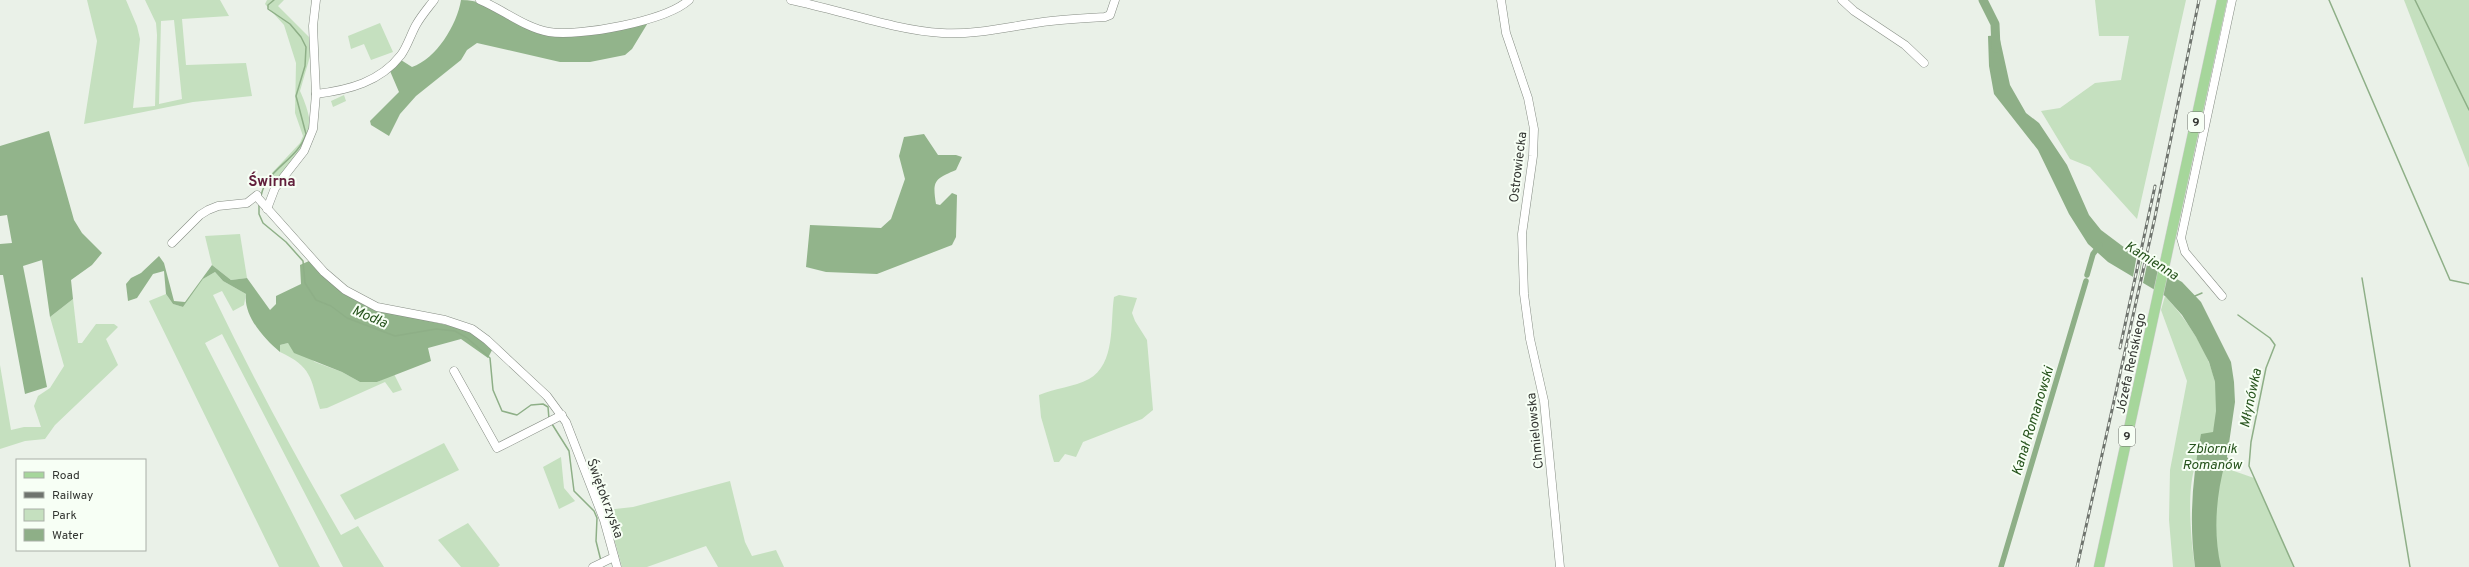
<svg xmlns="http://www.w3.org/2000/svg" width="2469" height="567" font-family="Overpass,sans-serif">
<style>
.green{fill:#c5e0bf;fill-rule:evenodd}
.forest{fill:#92b48b}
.water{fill:#8eaf87}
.pier{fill:#eaf1e8}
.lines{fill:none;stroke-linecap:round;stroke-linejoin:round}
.stream{stroke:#8eaf87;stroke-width:1.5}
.canal{stroke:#8eaf87;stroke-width:5.5}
.river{stroke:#8eaf87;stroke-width:9}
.minor-casing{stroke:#868d84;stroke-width:9}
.major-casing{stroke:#cecfce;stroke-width:11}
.minor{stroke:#fff;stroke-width:8}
.major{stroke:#a6d69b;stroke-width:10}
.rail-casing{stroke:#6f746e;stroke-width:3}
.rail{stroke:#f7fff5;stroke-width:1.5;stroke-dasharray:4.5;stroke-linecap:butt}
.labels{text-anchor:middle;stroke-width:4;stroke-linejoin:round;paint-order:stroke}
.shield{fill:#f7fff5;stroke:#6e726c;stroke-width:1}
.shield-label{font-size:12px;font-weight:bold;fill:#333632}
.street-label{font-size:13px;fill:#333632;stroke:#f7fff5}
.water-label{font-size:14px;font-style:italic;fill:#26531c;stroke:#f7fff5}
.quarter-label{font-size:15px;font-weight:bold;fill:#611f3b;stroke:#f7fff5}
</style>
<rect width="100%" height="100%" fill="#eaf1e8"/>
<g class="green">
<path d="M 87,0 L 126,0 L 137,26 L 140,39 L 133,108 L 155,106 L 157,35 L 156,23 L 145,0 L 220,0 L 229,16 L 182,19 L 186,65 L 246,63 L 252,96 L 193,102 L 84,124 L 97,41 ZM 174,20 L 182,99 L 159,104 L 161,21 Z"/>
<path d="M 267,0 L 284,0 L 278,6 L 310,38 L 311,53 L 300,91 C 321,138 306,142 278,179 L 271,174 L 300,143 L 303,136 L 295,113 L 296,63 L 284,25 L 265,4 Z"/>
<path d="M 2095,0 L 2186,0 L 2137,219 L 2090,167 L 2070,159 L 2041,111 L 2060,108 L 2095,83 L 2121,80 L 2129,36 L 2099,36 Z"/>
<path d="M 2404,0 L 2469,0 L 2469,168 Z"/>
<path d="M 380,23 L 393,52 L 371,60 L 364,44 L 351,49 L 348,36 Z"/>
<path d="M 344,95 L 346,101 L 333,107 L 331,101 Z"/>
<path d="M 240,234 L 247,278 L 231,280 L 212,265 L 205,236 Z"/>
<path d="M 215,272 L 223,281 L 246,294 L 244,305 L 233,311 L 222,291 L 213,295 C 252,376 295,456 341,535 L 358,526 L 384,567 L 343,567 L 222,334 L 205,343 L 320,567 L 279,567 L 149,301 L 166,294 L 173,304 L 183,307 L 203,279 Z"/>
<path d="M 1119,295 L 1137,298 L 1132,313 L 1135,321 L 1147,340 L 1153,410 L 1142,419 L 1083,442 L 1076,457 L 1065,454 L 1059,462 L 1054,462 L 1041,417 L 1039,395 C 1055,388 1074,387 1089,379 C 1116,364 1110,323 1114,297 Z"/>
<path d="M 2165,296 C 2197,331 2230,383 2213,432 C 2208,446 2197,457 2194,470 C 2187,494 2191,542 2195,567 L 2173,567 L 2169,520 L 2170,470 L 2187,381 L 2161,310 Z"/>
<path d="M 73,299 L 78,343 L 82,343 L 96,324 L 114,324 L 118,327 L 106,339 L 118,365 L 55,425 L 45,439 L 25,441 L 0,449 L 0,365 L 11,430 L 24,427 L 41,427 L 34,406 L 38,396 L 50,388 L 64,366 L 50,317 Z"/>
<path d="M 288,343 L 315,362 L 342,372 L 360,382 L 377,382 L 394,374 L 402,390 L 393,393 L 385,382 L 327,408 L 320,409 C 310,377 312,367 280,352 L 280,345 Z"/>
<path d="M 444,443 L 459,470 L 355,520 L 340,495 Z"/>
<path d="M 561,457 L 564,488 L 575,501 L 559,509 L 543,467 Z"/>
<path d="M 2211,463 L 2254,478 L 2294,567 L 2207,567 Z"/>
<path d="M 730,481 L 745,542 L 752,556 L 776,550 L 784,567 L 718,567 L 706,546 L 647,567 L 622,567 L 606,510 L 633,507 Z"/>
<path d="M 468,523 L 500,565 L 498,567 L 461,567 L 438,540 Z"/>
</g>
<g class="forest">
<path d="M 461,0 C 492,0 517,23 545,33 C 554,37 633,23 649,21 L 632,49 L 625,55 L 590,62 L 560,62 L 477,43 L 467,50 L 461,60 L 416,96 L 400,114 L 389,136 L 371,125 L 370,121 L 399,92 L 390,71 L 401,60 L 412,67 C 436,59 457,25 461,0 Z"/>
<path d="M 49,131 L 74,220 L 82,233 L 102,253 L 92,265 L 71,280 L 73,299 L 50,317 L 42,260 L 23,266 L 47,387 L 25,394 L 3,275 L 0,275 L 0,244 L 12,243 L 7,215 L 0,216 L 0,146 Z"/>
<path d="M 924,134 L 938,155 L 956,155 L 962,157 L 956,170 C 935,179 932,180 936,204 L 940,205 L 952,193 L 957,195 L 956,237 L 952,245 L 877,274 L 826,272 L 806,267 L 810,225 L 881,228 L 891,219 L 905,179 L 899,156 L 904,137 Z"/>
<path d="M 159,256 L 164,263 L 174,301 L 185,302 L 212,265 L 231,280 L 247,278 L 270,310 L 276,304 L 276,296 L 301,284 L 300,265 L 309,261 L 375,309 L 460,328 L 475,335 L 492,350 L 488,358 L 461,339 L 428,348 L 431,361 L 377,382 L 360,382 L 342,372 L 294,353 L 288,343 L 280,345 L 280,352 C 264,339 243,315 246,294 L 223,281 L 215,272 L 203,279 L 183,307 L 173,304 L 166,294 L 164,271 L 153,274 L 137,298 L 128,301 L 126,284 L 131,278 L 141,273 Z"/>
</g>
<path class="water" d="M 1999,35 L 2010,85 L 2026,113 L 2039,123 L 2067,165 L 2089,215 L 2101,230 L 2133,254 L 2182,282 L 2201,302 L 2231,362 L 2234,382 L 2235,402 L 2227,457 L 2231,462 L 2225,463 C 2216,496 2213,533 2221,567 L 2195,567 C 2189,522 2192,479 2201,434 L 2213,432 L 2216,411 L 2215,382 L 2209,362 L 2196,337 L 2182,315 L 2165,296 L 2108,262 L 2088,244 L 2069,214 L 2038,150 L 1994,94 L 1989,66 L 1988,36 Z"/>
<g class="pier">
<path d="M 2137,254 L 2142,257 L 2138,280 L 2133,277 Z"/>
<path d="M 2143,257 L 2148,260 L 2143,283 L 2138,281 Z"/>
</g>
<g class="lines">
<g class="stream">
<path d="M 2329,0 L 2450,280 L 2469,284"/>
<path d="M 2415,0 L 2469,110"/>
<path d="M 261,196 C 266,169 298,160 306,134 L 296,96 L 305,66 L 306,47 L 301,37 L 290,24 L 268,9 L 268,5 L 274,0"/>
<path d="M 259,203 L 259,214 L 263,223 L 286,242 L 303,261 L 305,283 L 316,300 L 331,306 L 347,318 L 395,336 L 436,329 L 455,331 L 467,338 L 490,358 L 493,390 L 502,411 L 517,415 L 531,405 L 543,404 L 548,407 L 549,419"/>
<path d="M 2362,278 L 2410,567"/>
<path d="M 2195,296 L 2202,293"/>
<path d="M 2238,315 L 2270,338 L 2275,345 L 2266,368 L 2251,442 L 2249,466 L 2294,567"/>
<path d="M 552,424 L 569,451 L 574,491 L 594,511 L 597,518 L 596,541 L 601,561"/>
</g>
<g class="canal">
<path d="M 2087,275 L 2093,254 L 2100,245"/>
<path d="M 2001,567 L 2086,281"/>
</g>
<path class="river" d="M 1983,0 L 1995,24 L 1996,48"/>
<g class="minor-casing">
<g id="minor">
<path d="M 480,0 C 502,9 525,28 549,32 C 580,37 666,21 689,0"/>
<path d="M 791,0 C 840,10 894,30 942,33 C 980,35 1014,25 1051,21 C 1069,19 1087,18 1105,17 L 1110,15 L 1115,0"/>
<path d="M 1501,0 L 1506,33 L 1528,98 L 1534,129 L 1533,156 L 1522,234 L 1524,294 L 1530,339 L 1544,401 L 1560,567"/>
<path d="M 1842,0 L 1854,11 L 1905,45 L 1924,63"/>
<path d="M 316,94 C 349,90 380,82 401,55 C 407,47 411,34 416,25 C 421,16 428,8 434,0"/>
<path d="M 258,198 L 324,272 L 345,290 L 377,307 L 445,320 L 472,329 L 487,340 L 547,396 L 566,422 L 604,520 L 617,567"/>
<path d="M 267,209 L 275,188 L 304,151 L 313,129 L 316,94 L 313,26 L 316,0"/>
<path d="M 172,243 L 200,215 L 208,210 L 218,206 L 247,203 L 257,195"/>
<path d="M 2222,296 L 2185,252 L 2181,238 L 2232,0"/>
<path d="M 454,371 L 497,448 L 562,415"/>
<path d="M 593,567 L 614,557"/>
</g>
</g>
<g class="major-casing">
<path id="major" d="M 2099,567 L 2222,0"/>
</g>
<use href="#minor" class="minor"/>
<use href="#major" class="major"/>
<g class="rail-casing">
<g id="rail">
<path d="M 2120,348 L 2155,186"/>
<path d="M 2077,567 L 2155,217 L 2199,0"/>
</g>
</g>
<use href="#rail" class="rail"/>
</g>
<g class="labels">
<g class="shield">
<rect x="2188" y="112" width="16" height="20" rx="3"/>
<rect x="2119" y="426" width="16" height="20" rx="3"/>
</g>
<g class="shield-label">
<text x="2196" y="126">9</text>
<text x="2127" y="440">9</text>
</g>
<g class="street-label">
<text transform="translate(1517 167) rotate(-83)" y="5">Ostrowiecka</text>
<text transform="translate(2130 363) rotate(-78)" y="5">Józefa Reńskiego</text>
<text transform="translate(1534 431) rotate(-96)" y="5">Chmielowska</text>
<text transform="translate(606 498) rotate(70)" y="5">Świętokrzyska</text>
</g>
<g class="water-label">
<text transform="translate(2152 260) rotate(32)" y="5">Kamienna</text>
<text transform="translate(370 316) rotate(23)" y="5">Modła</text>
<text transform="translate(2250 398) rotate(-78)" y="5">Młynówka</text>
<text transform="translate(2032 421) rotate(-73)" y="5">Kanał Romanowski</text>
<text x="2212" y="453">Zbiornik<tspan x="2212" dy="16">Romanów</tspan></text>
</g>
<g class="quarter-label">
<text x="272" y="186">Świrna</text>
</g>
</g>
<rect x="16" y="459" width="130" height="92" fill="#f7fff5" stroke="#a9afa7"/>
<rect x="24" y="472" width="20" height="6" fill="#a6d69b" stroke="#a9afa7"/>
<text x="52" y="479" font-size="12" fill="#333632">Road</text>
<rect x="24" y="492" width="20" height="6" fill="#6f746e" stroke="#a9afa7"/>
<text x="52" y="499" font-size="12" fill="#333632">Railway</text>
<rect x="24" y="509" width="20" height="12" fill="#c5e0bf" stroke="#a9afa7"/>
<text x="52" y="519" font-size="12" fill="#333632">Park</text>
<rect x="24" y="529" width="20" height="12" fill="#8eaf87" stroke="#a9afa7"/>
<text x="52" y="539" font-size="12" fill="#333632">Water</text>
</svg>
